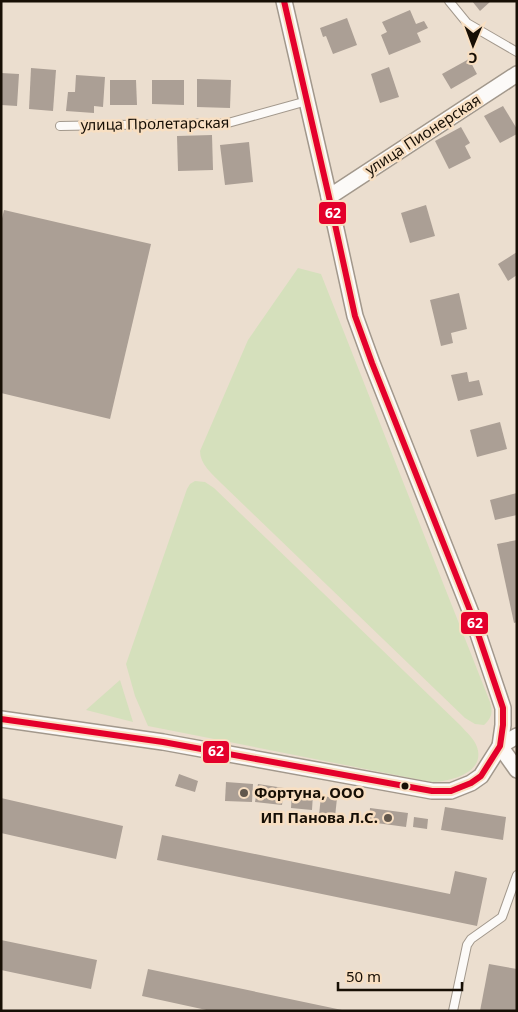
<svg xmlns="http://www.w3.org/2000/svg" width="518" height="1012" font-family="'Noto Sans',sans-serif">
<style>
.green{fill:#d5e0bc}
.building{fill:#ab9f95}
.lines{fill:none;stroke-linecap:round;stroke-linejoin:round}
.service-casing{stroke:#a2988c;stroke-width:10}
.minor-casing{stroke:#a2988c;stroke-width:18}
.service{stroke:#fcfaf8;stroke-width:8}
.minor{stroke:#fcfaf8;stroke-width:15}
.bus-1-casing{stroke:#f8dfc2;stroke-width:10}
.bus-1{stroke:#e4002b;stroke-width:6}
.bus-dot{fill:#170f05;stroke:#f8dfc2;stroke-width:2}
.poi-dot{fill:#61574c;stroke:#f8dfc2;stroke-width:2}
.labels{text-anchor:middle;stroke-width:5;stroke-linejoin:round;paint-order:stroke}
.street-label{font-size:15px;fill:#170f05;stroke:#f8dfc2}
.poi-label{font-size:15px;font-weight:bold;fill:#170f05;stroke:#f8dfc2;text-anchor:start}
.line-badge{stroke:#f8dfc2;stroke-width:2}
.badge-label{font-size:14px;text-anchor:middle;font-weight:bold;fill:#fff}
</style>
<rect width="100%" height="100%" fill="#ebdecf"/>
<g class="green">
<path d="M 298,268 L 321,274 L 490,702 C 493,712 492,718 484,725 L 475,724 L 465,718 L 221,483 C 212,474 200,464 200,451 L 248,340 Z"/>
<path d="M 195,481 L 205,482 L 214,488 L 460,725 C 466,732 474,738 477,747 C 486,773 449,782 431,782 L 148,726 L 135,696 L 126,664 L 187,489 L 190,484 Z"/>
<path d="M 120,680 L 133,722 L 86,710 Z"/>
</g>
<g class="building">
<path d="M 472,1 L 491,1 L 480,11 Z"/>
<path d="M 410,10 L 416,24 L 424,21 L 428,28 L 417,33 L 421,42 L 389,55 L 381,35 L 387,32 L 382,22 Z"/>
<path d="M 347,18 L 357,45 L 333,54 L 326,36 L 323,37 L 320,28 Z"/>
<path d="M 469,59 L 477,74 L 451,89 L 442,74 Z"/>
<path d="M 389,67 L 399,97 L 380,103 L 371,74 Z"/>
<path d="M 31,68 L 56,70 L 53,111 L 29,109 Z"/>
<path d="M 1,73 L 19,74 L 17,106 L 1,105 Z"/>
<path d="M 76,75 L 105,77 L 103,107 L 94,106 L 94,113 L 66,111 L 68,92 L 75,92 Z"/>
<path d="M 197,79 L 231,80 L 230,108 L 197,107 Z"/>
<path d="M 110,80 L 136,80 L 137,105 L 110,105 Z"/>
<path d="M 152,80 L 184,80 L 184,105 L 152,104 Z"/>
<path d="M 503,106 L 517,129 L 517,134 L 500,143 L 484,116 Z"/>
<path d="M 461,127 L 470,143 L 465,146 L 471,158 L 449,169 L 435,141 Z"/>
<path d="M 212,135 L 213,170 L 178,171 L 177,136 Z"/>
<path d="M 249,142 L 253,182 L 225,185 L 220,145 Z"/>
<path d="M 426,205 L 435,236 L 410,243 L 401,213 Z"/>
<path d="M 4,210 L 151,244 L 110,419 L 1,393 L 1,223 Z"/>
<path d="M 517,252 L 517,275 L 508,281 L 498,264 Z"/>
<path d="M 459,293 L 467,329 L 451,333 L 453,343 L 441,346 L 430,300 Z"/>
<path d="M 467,372 L 469,382 L 479,380 L 483,395 L 458,401 L 451,375 Z"/>
<path d="M 500,422 L 507,449 L 477,457 L 470,430 Z"/>
<path d="M 517,493 L 517,515 L 495,520 L 490,500 Z"/>
<path d="M 517,540 L 517,622 L 514,623 L 497,544 Z"/>
<path d="M 179,774 L 198,781 L 195,792 L 175,786 Z"/>
<path d="M 226,782 L 253,784 L 252,802 L 225,801 Z"/>
<path d="M 258,784 L 284,788 L 282,805 L 255,802 Z"/>
<path d="M 292,792 L 313,794 L 312,810 L 291,808 Z"/>
<path d="M 321,796 L 337,798 L 335,817 L 319,815 Z"/>
<path d="M 1,798 L 123,826 L 116,859 L 1,833 Z"/>
<path d="M 445,807 L 506,817 L 503,840 L 441,830 Z"/>
<path d="M 370,808 L 408,813 L 406,827 L 369,822 Z"/>
<path d="M 414,817 L 428,819 L 427,829 L 413,827 Z"/>
<path d="M 162,835 L 450,894 L 455,871 L 487,878 L 477,926 L 157,860 Z"/>
<path d="M 1,940 L 97,960 L 91,989 L 1,970 Z"/>
<path d="M 489,964 L 517,969 L 517,1011 L 480,1011 Z"/>
<path d="M 148,969 L 342,1010 L 342,1011 L 211,1011 L 142,996 Z"/>
</g>
<g class="lines">
<g class="service-casing">
<g id="service">
<path d="M 449,1 L 467,23 L 517,52"/>
<path d="M 60,126 L 228,123 L 307,101"/>
<path d="M 453,1011 L 467,945 L 471,939 L 502,917 L 517,875"/>
</g>
</g>
<g class="minor-casing">
<g id="minor">
<path d="M 329,197 L 517,74"/>
<path d="M 1,719 L 163,742 L 432,791 L 451,791 L 471,783 L 481,776 L 500,746 L 503,725 L 503,708 L 471,613 L 372,363 L 355,316 L 329,197 L 284,1"/>
<path d="M 500,746 L 517,770"/>
<path d="M 500,746 L 517,736"/>
</g>
</g>
<use href="#service" class="service"/>
<use href="#minor" class="minor"/>
<g class="bus-1-casing">
<path id="bus-1" d="M 1,719 L 163,742 L 432,791 L 451,791 L 471,783 L 481,776 L 500,746 L 503,725 L 503,708 L 471,613 L 372,363 L 355,316 L 329,197 L 284,1"/>
</g>
<use href="#bus-1" class="bus-1"/>
</g>
<circle class="bus-dot" cx="405" cy="786" r="4.5"/>
<g class="poi-dot">
<circle cx="244" cy="793" r="5"/>
<circle cx="388" cy="818" r="5"/>
</g>
<g class="labels">
<g class="street-label">
<text transform="translate(155 124) rotate(-1)" y="5">улица Пролетарская</text>
<text transform="translate(423 135) rotate(-33)" y="5">улица Пионерская</text>
</g>
<g class="poi-label">
<text x="254" y="798">Фортуна, ООО</text>
<text x="378" y="823" text-anchor="end">ИП Панова Л.С.</text>
</g>
</g>
<g class="line-badge">
<rect x="318" y="201" width="29" height="24" rx="5" fill="#e4002b"/>
<rect x="460" y="611" width="29" height="24" rx="5" fill="#e4002b"/>
<rect x="202" y="740" width="28" height="24" rx="5" fill="#e4002b"/>
</g>
<g class="badge-label">
<text x="333" y="218">62</text>
<text x="475" y="628">62</text>
<text x="216" y="756">62</text>
</g>
<rect width="518" height="1012" fill="none" stroke="#170f05" stroke-width="5"/>
<g transform="translate(473 45) rotate(181)" stroke="#f8dfc2" stroke-width="4" paint-order="stroke">
<path d="M0-4L9 19L0 12L-9 19Z" fill="#170f05"/>
<text y="-8" font-size="14" font-weight="bold" text-anchor="middle" fill="#170f05">С</text>
</g>
<path d="M338 982v8h124v-8" fill="none" stroke="#170f05" stroke-width="2.5"/>
<text x="346" y="982" font-size="15" fill="#170f05" stroke="#f8dfc2" stroke-width="4" paint-order="stroke">50 m</text>
</svg>
